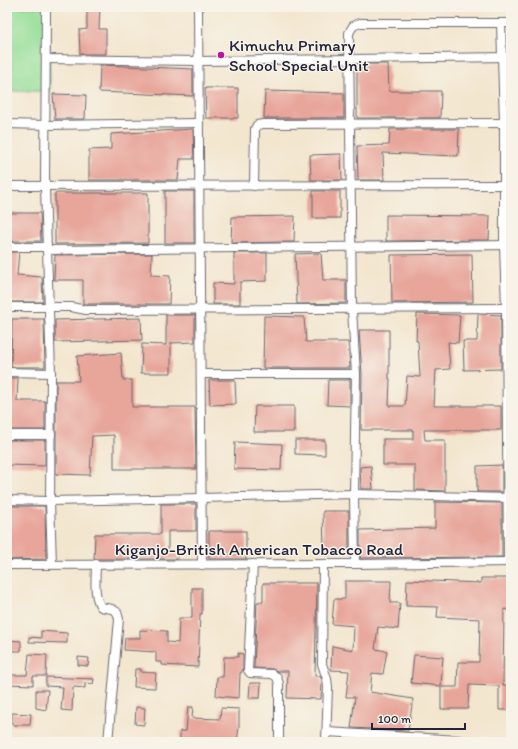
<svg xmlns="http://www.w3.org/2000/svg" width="518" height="749" font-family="Itim,sans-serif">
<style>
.garden{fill:#96df99;stroke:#5c806a}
.building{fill:#e8a69b}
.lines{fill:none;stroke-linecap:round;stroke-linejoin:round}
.minor-casing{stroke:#6b676f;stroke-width:10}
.minor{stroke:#fff;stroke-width:8}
.poi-dot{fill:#b5179e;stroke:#f7f3e8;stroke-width:1.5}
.labels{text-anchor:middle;stroke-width:3;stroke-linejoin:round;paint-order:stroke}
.poi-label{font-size:17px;fill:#22223b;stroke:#f7f3e8;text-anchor:start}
.street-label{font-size:17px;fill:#22223b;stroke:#f7f3e8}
</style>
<rect width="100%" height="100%" fill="#f7f3e8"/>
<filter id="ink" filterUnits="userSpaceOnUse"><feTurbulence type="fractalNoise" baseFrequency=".025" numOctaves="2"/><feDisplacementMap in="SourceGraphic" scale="8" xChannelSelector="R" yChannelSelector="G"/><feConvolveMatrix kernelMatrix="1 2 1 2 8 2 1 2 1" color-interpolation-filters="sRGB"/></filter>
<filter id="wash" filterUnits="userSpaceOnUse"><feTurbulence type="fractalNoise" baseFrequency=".012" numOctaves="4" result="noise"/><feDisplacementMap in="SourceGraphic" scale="16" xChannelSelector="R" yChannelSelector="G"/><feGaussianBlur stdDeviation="0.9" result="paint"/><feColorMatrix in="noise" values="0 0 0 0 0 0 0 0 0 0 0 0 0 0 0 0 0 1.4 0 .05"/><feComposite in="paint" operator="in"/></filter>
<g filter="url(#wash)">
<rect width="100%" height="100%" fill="#f3e6cf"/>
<path class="garden" d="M 7,7 L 49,7 L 50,91 L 7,91 Z"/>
<g id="blocks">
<g class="building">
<path d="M 87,7 L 100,8 L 99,29 L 106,29 L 106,54 L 80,54 L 79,30 L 87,29 Z"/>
<path d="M 357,64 L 388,64 L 389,91 L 441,91 L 440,118 L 357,118 Z"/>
<path d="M 100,65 L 193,69 L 193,96 L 99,92 Z"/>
<path d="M 205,88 L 238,88 L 238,118 L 206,118 Z"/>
<path d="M 265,91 L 344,93 L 344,118 L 264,118 Z"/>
<path d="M 53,94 L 86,95 L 85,119 L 55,119 Z"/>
<path d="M 193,129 L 194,159 L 180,159 L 178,180 L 89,180 L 89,150 L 111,149 L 111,134 Z"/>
<path d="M 390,129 L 459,129 L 458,156 L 383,153 L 384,180 L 358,180 L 357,146 L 389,145 Z"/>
<path d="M 341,154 L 342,180 L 311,180 L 310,155 Z"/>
<rect x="165" y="191" width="29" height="52"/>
<rect x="313" y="191" width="27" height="27"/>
<path d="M 55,193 L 148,193 L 148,243 L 55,244 Z"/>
<path d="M 7,213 L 40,213 L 41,241 L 7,241 Z"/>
<path d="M 386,215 L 490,216 L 489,240 L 386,241 Z"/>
<path d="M 295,216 L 294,242 L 231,243 L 232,217 Z"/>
<path d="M 7,252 L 19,252 L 17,275 L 42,277 L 43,302 L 7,302 Z"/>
<path d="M 234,253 L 267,253 L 267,281 L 240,282 L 240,304 L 213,304 L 213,283 L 234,284 Z"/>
<path d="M 321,253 L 323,280 L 346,280 L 346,303 L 297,304 L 295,254 Z"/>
<path d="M 152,254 L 151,275 L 170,276 L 169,304 L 83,304 L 83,280 L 54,280 L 55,255 Z"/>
<path d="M 472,254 L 473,302 L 392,303 L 391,255 Z"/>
<path d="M 417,314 L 460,315 L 458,343 L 448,342 L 450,369 L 436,370 L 434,406 L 501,406 L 501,430 L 424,430 L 425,440 L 445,440 L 445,491 L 415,490 L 415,465 L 383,465 L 383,439 L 413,439 L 413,430 L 361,430 L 362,374 L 359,330 L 389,330 L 389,379 L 390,379 L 389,406 L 405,406 L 407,376 L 420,377 L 418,341 L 416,341 Z"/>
<path d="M 478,314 L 501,315 L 501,369 L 464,370 L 463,341 L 477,341 Z"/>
<path d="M 166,315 L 195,315 L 195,342 L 171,343 L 171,373 L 141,373 L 142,344 L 166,345 Z"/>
<path d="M 264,316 L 304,317 L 306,342 L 348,342 L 350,368 L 263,368 Z"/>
<path d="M 141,318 L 142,340 L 55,342 L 55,320 Z"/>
<path d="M 12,319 L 44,319 L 45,367 L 11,367 Z"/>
<path d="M 121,353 L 123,380 L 132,380 L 132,407 L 195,407 L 196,469 L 114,469 L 114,435 L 92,436 L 90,475 L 56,474 L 56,381 L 79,381 L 77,356 Z"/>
<path d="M 7,378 L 18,378 L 17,401 L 45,401 L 45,430 L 7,430 Z"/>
<path d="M 209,380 L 235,380 L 236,404 L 210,405 Z"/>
<path d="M 328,380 L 350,380 L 350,406 L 327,405 Z"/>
<path d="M 255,406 L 294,406 L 294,432 L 254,432 Z"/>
<path d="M 7,440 L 45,440 L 45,466 L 7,465 Z"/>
<path d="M 295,440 L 325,440 L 325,455 L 295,454 Z"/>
<path d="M 235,442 L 282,444 L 281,470 L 234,469 Z"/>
<path d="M 502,465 L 502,492 L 477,492 L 477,466 Z"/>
<path d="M 371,466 L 373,489 L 361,489 L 360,467 Z"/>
<path d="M 435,502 L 502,503 L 502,557 L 360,558 L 360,530 L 435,528 Z"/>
<path d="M 161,504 L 196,504 L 196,531 L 168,531 L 168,551 L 178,552 L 178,559 L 94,559 L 95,534 L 161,534 Z"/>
<path d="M 9,506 L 45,506 L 46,559 L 8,560 Z"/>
<path d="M 323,511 L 349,511 L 349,550 L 324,551 Z"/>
<rect x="209" y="531" width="37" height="28"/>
<path d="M 481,578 L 511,578 L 511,610 L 504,609 L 503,685 L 511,685 L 511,710 L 499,710 L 499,686 L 469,685 L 468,709 L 441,709 L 441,687 L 457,687 L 458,662 L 479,662 L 480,619 L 437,617 L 438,607 L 406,606 L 407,580 L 481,583 Z"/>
<path d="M 345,581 L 391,581 L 390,603 L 400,603 L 398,629 L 378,627 L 375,649 L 387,651 L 383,674 L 372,673 L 370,692 L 413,699 L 408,731 L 351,728 L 355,697 L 346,697 L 349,671 L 331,670 L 332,646 L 353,650 L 354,626 L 332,624 L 334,599 L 345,599 Z"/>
<path d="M 263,583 L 317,583 L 315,676 L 320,676 L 322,680 L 321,699 L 287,698 L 288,671 L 277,671 L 272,669 L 254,668 L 257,602 L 263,602 Z"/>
<path d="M 192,588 L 202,588 L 202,614 L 200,614 L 198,667 L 162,665 L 162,662 L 156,662 L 156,652 L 124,650 L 125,638 L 140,638 L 140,630 L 167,631 L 167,642 L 178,643 L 179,618 L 192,618 Z"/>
<path d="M 41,631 L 67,633 L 67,643 L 29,642 L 29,637 L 41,638 Z"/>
<path d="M 7,640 L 21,641 L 21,651 L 7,651 Z"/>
<path d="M 238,653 L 243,654 L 243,669 L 241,673 L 240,673 L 239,698 L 216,696 L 217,677 L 223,677 L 224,657 L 238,657 Z"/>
<path d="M 29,654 L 47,655 L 46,676 L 33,676 L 33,685 L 7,684 L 7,675 L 27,675 Z"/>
<path d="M 414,655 L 443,657 L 441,686 L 411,683 Z"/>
<path d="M 78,657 L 89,658 L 88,666 L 78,665 Z"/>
<path d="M 135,669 L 141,669 L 141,672 L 156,673 L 155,688 L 134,687 Z"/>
<path d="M 46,677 L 94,679 L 93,684 L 85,683 L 85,688 L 73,687 L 72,711 L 61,710 L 63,687 L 46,686 Z"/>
<path d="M 250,683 L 261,683 L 260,698 L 249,698 Z"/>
<path d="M 36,690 L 48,690 L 46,710 L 36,708 Z"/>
<path d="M 136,707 L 145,708 L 144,725 L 135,724 Z"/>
<path d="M 188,707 L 193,707 L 192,718 L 220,719 L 221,708 L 239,709 L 239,727 L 237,742 L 190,740 L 190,742 L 180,742 L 180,731 L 186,731 Z"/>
<path d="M 12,713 L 31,714 L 30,725 L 12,725 Z"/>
</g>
</g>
</g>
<g filter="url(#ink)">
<use href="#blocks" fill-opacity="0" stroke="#6b676f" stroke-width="1"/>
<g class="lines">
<g class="minor-casing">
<g id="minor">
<path d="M 46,7 L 45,187 L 51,373 L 50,501 L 52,564"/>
<path d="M 198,7 L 202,565"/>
<path d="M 501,23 L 504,123 L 504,245 L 506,308 L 508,562"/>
<path d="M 46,59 L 199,61 L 511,57"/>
<path d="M 7,124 L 45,125 L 199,123"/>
<path d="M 7,186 L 511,185"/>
<path d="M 254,186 L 255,129 L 257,125 L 263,124 L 511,123"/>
<path d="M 7,247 L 47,247"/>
<path d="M 47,250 L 511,245"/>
<path d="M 7,307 L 71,307 L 86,310 L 510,308"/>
<path d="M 7,372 L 51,373"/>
<path d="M 201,374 L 356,374"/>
<path d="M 7,435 L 51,435"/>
<path d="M 7,500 L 50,501 L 202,498 L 354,494 L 511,498"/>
<path d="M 96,564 C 96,577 93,596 101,607 L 112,609 L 117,612 L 119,619 L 108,742"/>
<path d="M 253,564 L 248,670 L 250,673 L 272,674 L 277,677 L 279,684 L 279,742"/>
<path d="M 323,564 L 322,664 L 327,679 L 328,687 L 326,742"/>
<path d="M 355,564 L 354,494 L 356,374 L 352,310 L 349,33 L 353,26 L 360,23 L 511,23"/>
<path d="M 7,565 L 355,564 L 511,562"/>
<path d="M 327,732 L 459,740 L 463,742"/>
</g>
</g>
<use href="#minor" class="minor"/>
</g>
</g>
<circle class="poi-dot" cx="221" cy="55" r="4"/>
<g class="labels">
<g class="poi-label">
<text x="229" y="51">Kimuchu Primary<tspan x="229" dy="20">School Special Unit</tspan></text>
</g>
<g class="street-label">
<text x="259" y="555">Kiganjo-British American Tobacco Road</text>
</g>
</g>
<rect width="518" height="749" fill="none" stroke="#f7f3e8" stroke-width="24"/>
<path d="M372 723v6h93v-6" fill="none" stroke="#22223b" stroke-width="2"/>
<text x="378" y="723" font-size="12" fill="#22223b" stroke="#f7f3e8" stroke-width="3" paint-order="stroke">100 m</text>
</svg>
